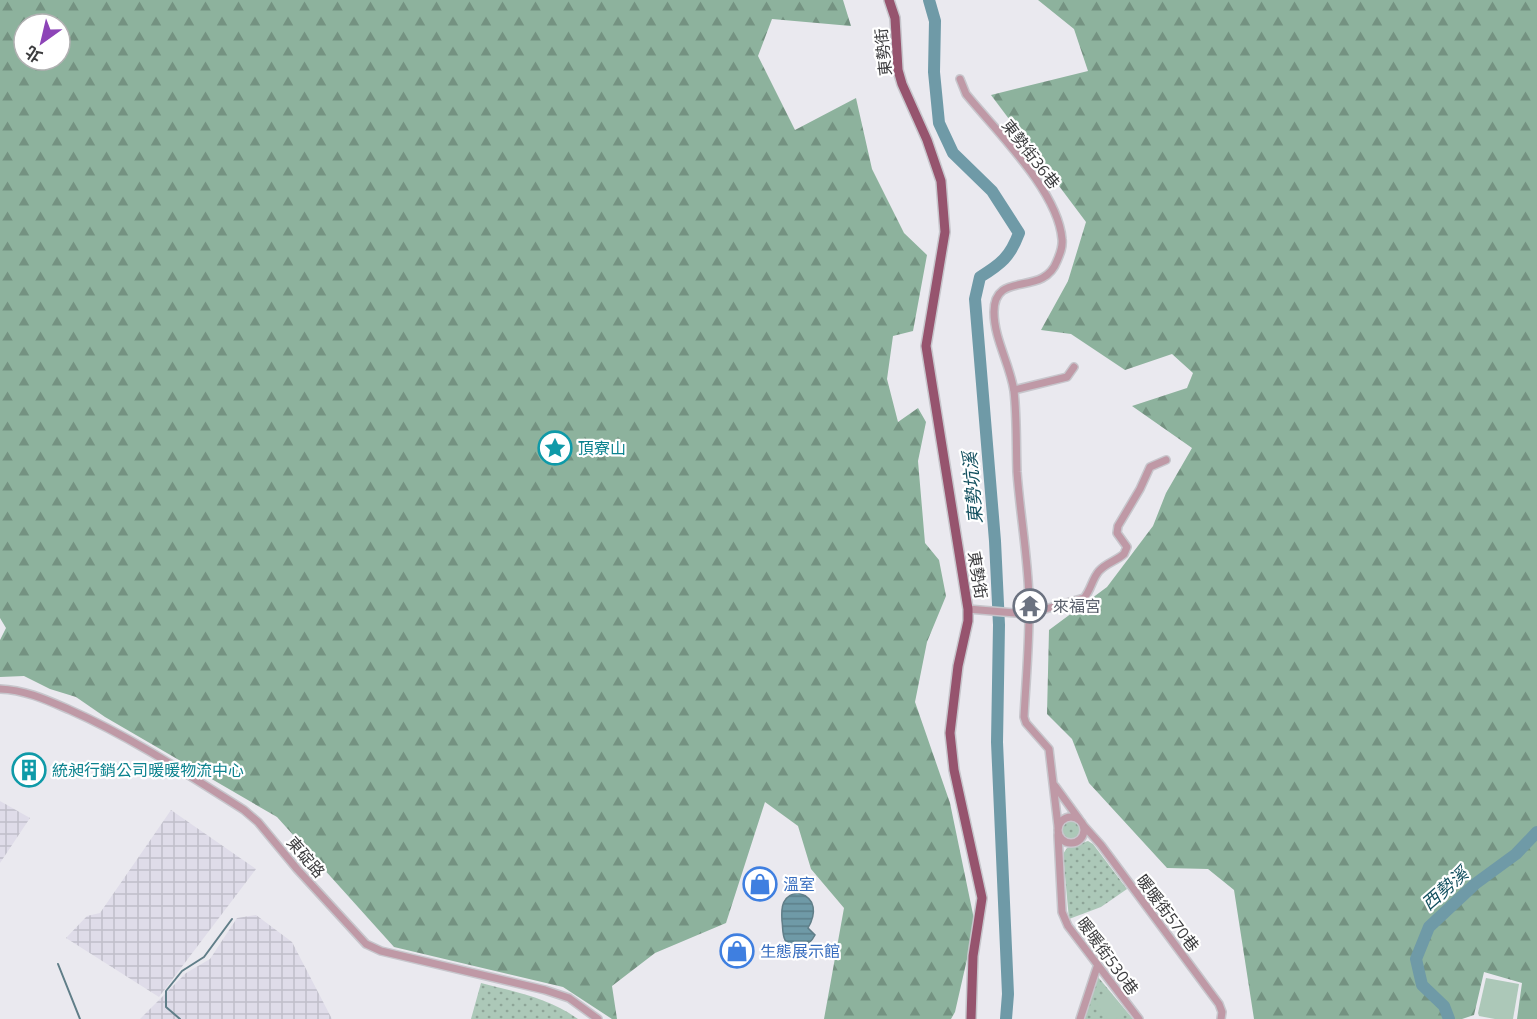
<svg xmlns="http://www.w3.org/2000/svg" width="1537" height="1019" font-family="'Open Sans','Noto Sans TC',sans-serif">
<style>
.industrial{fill:url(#industrial-grid)}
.green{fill:url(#green-dots)}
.forest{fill:url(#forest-firs);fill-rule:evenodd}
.pitch{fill:#acc8b8}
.water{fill:url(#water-rules);stroke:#607e88;stroke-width:1.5}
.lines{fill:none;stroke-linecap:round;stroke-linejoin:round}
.stream{stroke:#607e88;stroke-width:2}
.river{stroke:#6f9aa7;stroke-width:12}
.minor-casing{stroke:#c7c6cc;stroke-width:10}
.major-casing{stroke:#c7c6cc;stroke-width:12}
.minor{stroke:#bf99a6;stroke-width:7}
.major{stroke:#96546e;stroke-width:9}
.labels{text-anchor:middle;stroke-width:4.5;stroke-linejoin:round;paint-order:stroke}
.street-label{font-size:16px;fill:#3c3c3e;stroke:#fff}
.culture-label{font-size:16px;fill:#0d838f;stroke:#fff;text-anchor:start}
.worship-label{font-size:16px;fill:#5b616d;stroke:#fff;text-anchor:start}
.shop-label{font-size:16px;fill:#366cbe;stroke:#fff;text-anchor:start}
.water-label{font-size:18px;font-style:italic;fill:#13505f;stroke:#fff}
</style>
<defs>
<pattern id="industrial-grid" width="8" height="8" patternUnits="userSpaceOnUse" patternTransform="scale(1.5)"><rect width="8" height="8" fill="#dfdce9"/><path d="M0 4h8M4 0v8" fill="none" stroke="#c0bec9"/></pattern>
<pattern id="green-dots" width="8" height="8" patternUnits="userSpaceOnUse" patternTransform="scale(1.5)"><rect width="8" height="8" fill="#acc8b8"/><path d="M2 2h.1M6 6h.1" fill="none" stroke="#8da497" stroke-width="1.8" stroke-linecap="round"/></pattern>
<pattern id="forest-firs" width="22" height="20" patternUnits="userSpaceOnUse" patternTransform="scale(1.5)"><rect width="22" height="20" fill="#8db29d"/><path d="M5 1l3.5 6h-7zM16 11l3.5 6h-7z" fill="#749281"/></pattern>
<pattern id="water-rules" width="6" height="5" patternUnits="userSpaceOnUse" patternTransform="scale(1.5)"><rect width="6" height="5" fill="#6f9aa7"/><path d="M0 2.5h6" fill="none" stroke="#5c7f89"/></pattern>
</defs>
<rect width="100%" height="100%" fill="#eae9ef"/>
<g class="industrial">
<path d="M 0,801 L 30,818 L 0,863 Z"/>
<path d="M 171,810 L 256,869 L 159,997 L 66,938 L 87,916 L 100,913 Z"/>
<path d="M 256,915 L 292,942 L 332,1019 L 140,1019 L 186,973 L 210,959 L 237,918 Z"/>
</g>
<g class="green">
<circle cx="1071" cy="829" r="10"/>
<path d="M 1088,841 L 1093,844 L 1127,889 L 1101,907 L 1069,919 L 1063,854 L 1067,848 Z"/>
<path d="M 1098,977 L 1133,1019 L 1084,1019 Z"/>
<path d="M 481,983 C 516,992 549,998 578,1019 L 471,1019 Z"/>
</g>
<g class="forest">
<path d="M 0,0 L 843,0 L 851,26 L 772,19 L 758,56 L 795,130 L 856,98 L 872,169 L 904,233 L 927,255 L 913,331 L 893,336 L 887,379 L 898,422 L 918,408 L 926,422 L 918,461 L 925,543 L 939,560 L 946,596 L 927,642 L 915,702 L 950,803 L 975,924 L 955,1012 L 951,1019 L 824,1019 L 844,908 L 811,869 L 798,826 L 765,802 L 726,923 L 655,953 L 612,986 L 617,1019 L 612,1019 L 563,987 L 394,947 L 277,817 L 105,717 L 76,697 L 50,689 L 24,676 L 0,677 L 0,640 L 6,628 L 0,618 ZM 24,24 L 60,24 L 60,60 L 24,60 Z"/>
<path d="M 1038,0 L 1537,0 L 1537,1019 L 1517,1019 L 1522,983 L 1484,972 L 1474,1015 L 1462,1019 L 1254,1019 L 1234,890 L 1208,869 L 1167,868 L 1089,783 L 1072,739 L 1047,714 L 1049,630 L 1107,587 L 1153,526 L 1166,493 L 1192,448 L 1132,406 L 1187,388 L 1193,373 L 1172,354 L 1125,370 L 1071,334 L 1041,330 L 1068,281 L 1086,222 L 991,95 L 1088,71 L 1074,29 Z"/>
</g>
<g class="pitch">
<path d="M 1486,978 L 1519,984 L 1513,1019 L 1495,1019 L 1479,1016 L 1478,1013 Z"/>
<path d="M 1108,993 L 1123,1013 L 1115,1019 L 1108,1019 L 1096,1003 Z"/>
</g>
<path class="water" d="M 798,893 C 817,898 816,914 808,928 L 815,935 C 809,947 793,953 785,940 C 782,934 783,927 782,921 C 781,907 782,895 798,893 Z"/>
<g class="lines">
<g class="stream">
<path d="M 58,964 L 80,1019"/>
<path d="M 180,1019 L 166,1007 L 166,991 L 182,971 L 204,957 L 232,919"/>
</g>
<g class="river">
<path d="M 929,0 L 935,21 L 934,72 L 939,123 L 953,153 L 992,191 L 1019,233 C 1010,257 1001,264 980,277 L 975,299 L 995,541 L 999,625 L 997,742 L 1008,994 L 1006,1019"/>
<path d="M 1449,1019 L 1444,1006 L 1422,985 L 1416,959 L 1429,927 L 1475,884 L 1516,854 L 1537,832"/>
</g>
<g class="minor-casing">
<g id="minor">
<path d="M 960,79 L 966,94 C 997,132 1058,191 1062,239 C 1063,247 1060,254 1057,261 C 1043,298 994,269 994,312 C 994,339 1010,364 1014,391 C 1017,418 1016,446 1017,472 C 1020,514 1028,557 1029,599 C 1030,638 1026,678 1024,717 L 1026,723 L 1049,749 L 1058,826"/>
<path d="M 1014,390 L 1067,377 L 1074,367"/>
<path d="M 968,609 L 1028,614 L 1084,598 C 1091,590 1092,579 1099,571 C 1106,563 1116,561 1124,554 L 1127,547 L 1117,533 L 1118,526 L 1140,489 L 1150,467 L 1166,460"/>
<path d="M 0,689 C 26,690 47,700 70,710 C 131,737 187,774 244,810 L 258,822 L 297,869 L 366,944 L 381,951 L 545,990 L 569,998 L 598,1019"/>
<path d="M 1055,786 L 1079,819"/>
<circle cx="1071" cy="830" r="13"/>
<path d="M 1084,826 L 1101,845 L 1219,1004 L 1222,1012 L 1221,1019"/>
<path d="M 1058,835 L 1062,912 L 1068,926 L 1139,1019"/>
<path d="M 1080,1019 L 1097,967"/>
</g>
</g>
<g class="major-casing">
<path id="major" d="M 889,0 L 895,18 L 898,70 L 902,84 L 927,140 L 941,181 L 945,232 L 926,346 L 968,609 L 968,621 L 958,666 L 950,733 L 954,770 L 982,898 L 973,956 L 971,1019"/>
</g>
<use href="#minor" class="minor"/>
<use href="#major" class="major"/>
</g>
<defs>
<g id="sight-ring" transform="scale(1.725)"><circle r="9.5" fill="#fff" stroke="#0f9aa8" stroke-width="1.5"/><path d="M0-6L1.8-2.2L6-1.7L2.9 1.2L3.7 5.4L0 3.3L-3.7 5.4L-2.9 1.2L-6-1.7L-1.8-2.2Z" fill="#0f9aa8"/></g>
<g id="temple-ring" transform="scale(1.725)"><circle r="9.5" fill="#fff" stroke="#6b7280" stroke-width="1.5"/><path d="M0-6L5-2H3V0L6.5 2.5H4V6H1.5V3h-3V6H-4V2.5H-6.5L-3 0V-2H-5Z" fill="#6b7280"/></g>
<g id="building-ring" transform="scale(1.725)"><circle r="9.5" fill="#fff" stroke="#0f9aa8" stroke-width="1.5"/><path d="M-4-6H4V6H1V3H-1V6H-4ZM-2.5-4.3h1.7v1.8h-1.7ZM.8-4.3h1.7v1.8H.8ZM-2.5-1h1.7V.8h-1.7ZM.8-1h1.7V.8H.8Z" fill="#0f9aa8"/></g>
<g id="shop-ring" transform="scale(1.725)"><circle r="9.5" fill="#fff" stroke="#3f7fe0" stroke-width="1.5"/><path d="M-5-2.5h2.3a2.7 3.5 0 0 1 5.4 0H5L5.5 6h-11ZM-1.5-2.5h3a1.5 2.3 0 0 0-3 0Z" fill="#3f7fe0"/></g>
</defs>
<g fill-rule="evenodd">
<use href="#sight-ring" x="555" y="448"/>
<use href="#temple-ring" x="1030" y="606"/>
<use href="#building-ring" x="29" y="770"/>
<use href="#shop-ring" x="760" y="884"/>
<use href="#shop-ring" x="737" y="951"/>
</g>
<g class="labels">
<g class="street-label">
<text transform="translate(883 52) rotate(-96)" y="6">東勢街</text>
<text transform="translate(1031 154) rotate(52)" y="6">東勢街36巷</text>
<text transform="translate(978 575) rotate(81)" y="6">東勢街</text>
<text transform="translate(306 857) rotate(49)" y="6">東碇路</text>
<text transform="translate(1168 913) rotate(53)" y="6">暖暖街570巷</text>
<text transform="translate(1108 956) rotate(54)" y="6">暖暖街530巷</text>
</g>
<g class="culture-label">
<text x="578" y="454">頂寮山</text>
<text x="52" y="776">統昶行銷公司暖暖物流中心</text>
</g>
<g class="worship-label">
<text x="1053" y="612">來福宮</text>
</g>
<g class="shop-label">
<text x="783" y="890">溫室</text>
<text x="760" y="957">生態展示館</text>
</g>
<g class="water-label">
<text transform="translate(973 488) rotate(-95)" y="6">東勢坑溪</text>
<text transform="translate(1445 889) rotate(-41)" y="6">西勢溪</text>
</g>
</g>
<g transform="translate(42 42) rotate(214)"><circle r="28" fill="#ffffff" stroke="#b1b1b2" stroke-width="1.5"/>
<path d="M0-4.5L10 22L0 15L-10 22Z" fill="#8d44b7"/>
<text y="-9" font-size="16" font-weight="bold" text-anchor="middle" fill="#3c3c3e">北</text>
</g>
</svg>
